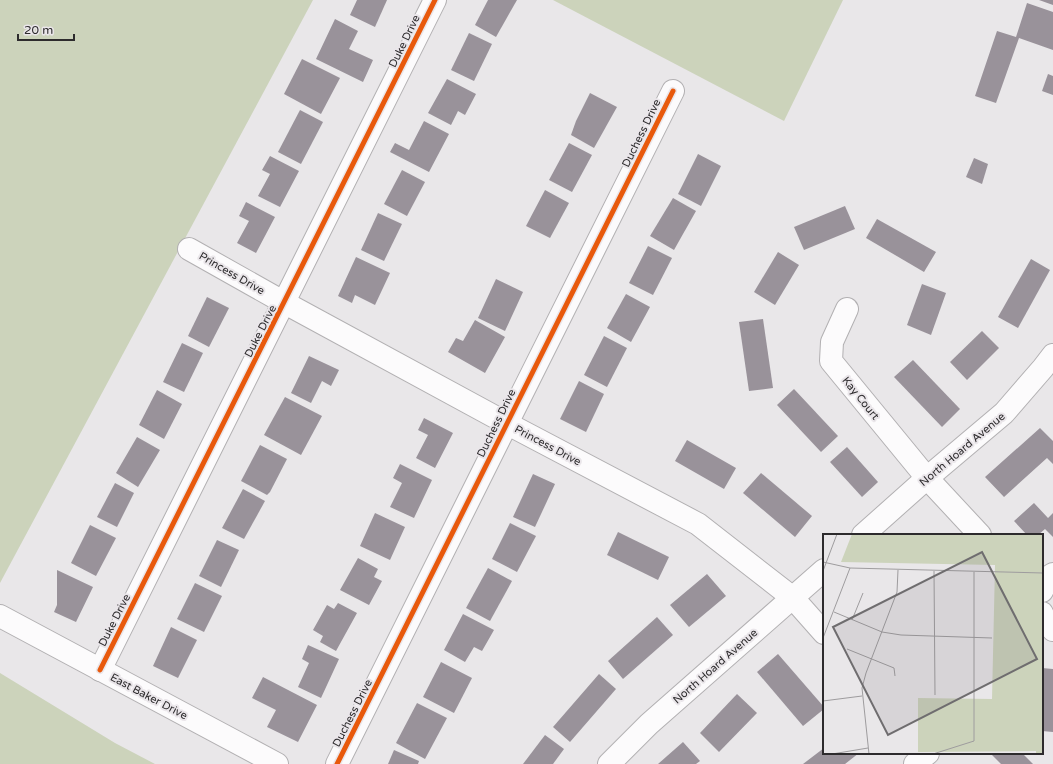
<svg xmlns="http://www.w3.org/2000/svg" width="1053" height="764" font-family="'Varela Round',sans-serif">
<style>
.green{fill:#ccd3bb}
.building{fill:#99929a}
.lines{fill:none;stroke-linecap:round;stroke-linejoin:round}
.minor-casing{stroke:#b2b0b2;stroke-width:24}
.minor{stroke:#fcfbfc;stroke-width:22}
.cycleway-casing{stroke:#eae6ea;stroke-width:8}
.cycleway{stroke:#e8590c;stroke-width:5}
.labels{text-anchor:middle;stroke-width:4;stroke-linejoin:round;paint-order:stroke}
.street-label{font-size:11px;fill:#2d2b2d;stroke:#eae6ea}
.inset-road{fill:none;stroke:#9e9c9e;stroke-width:1}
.view{fill:#6f6d6f;fill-opacity:0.15;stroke:#6f6d6f;stroke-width:2}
.inset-edge{fill:none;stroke:#2d2b2d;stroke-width:2}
</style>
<rect width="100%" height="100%" fill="#e9e7e9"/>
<g class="green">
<path d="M 0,0 L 313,0 L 0,583 Z"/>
<path d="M 553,0 L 843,0 L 784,121 Z"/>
<path d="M 0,673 L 115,743 L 155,764 L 0,764 Z"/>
</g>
<g class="building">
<path d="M 357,0 L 387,0 L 375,27 L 350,15 Z"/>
<path d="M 488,0 L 517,0 L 496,37 L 475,25 Z"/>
<path d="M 1039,0 L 1053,0 L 1053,5 Z"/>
<path d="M 1027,3 L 1053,12 L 1053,50 L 1019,38 L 996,103 L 975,96 L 997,31 L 1016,37 Z"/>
<path d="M 335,19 L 358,31 L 349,49 L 373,60 L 363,82 L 316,59 Z"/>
<path d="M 469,33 L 492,44 L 474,81 L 451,70 Z"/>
<path d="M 302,59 L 340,78 L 321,114 L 284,94 Z"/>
<path d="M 1048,74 L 1053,76 L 1053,95 L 1042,91 Z"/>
<path d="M 447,79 L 476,94 L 465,115 L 458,111 L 451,125 L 428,113 Z"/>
<path d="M 590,93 L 617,107 L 594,148 L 571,135 L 576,121 Z"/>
<path d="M 300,110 L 323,122 L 301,164 L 278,152 Z"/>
<path d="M 424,121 L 449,134 L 429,172 L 390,152 L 395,143 L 409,150 Z"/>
<path d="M 569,143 L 592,155 L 572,192 L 549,180 Z"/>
<path d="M 698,154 L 721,166 L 701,206 L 678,194 Z"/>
<path d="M 270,156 L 299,171 L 280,207 L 258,196 L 270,174 L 262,170 Z"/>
<path d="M 974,158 L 988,164 L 982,184 L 966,177 Z"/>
<path d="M 402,170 L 425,182 L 407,216 L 384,204 Z"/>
<path d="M 545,190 L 569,203 L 550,238 L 526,226 Z"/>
<path d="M 673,198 L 696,211 L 674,250 L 650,236 Z"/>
<path d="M 246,202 L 275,217 L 256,253 L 237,243 L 249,221 L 239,216 Z"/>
<path d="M 845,206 L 855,229 L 804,250 L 794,227 Z"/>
<path d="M 378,213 L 402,224 L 384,261 L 361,250 Z"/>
<path d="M 877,219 L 936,252 L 924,272 L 866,238 Z"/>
<path d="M 648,246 L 672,258 L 653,295 L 629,283 Z"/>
<path d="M 778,252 L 799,265 L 775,305 L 754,292 Z"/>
<path d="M 356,257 L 390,273 L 375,305 L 355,295 L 352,303 L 338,296 Z"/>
<path d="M 1031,259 L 1050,270 L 1018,328 L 998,317 Z"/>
<path d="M 496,279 L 523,292 L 505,331 L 478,318 Z"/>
<path d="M 922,284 L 946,293 L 931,335 L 907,325 Z"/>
<path d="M 626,294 L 650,307 L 631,342 L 607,328 Z"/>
<path d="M 207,297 L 229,308 L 209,347 L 188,336 Z"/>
<path d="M 763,319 L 773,388 L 749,391 L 739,322 Z"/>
<path d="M 475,320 L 505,337 L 485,373 L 448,352 L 456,338 L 463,341 Z"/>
<path d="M 982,331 L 999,348 L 967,380 L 950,362 Z"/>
<path d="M 604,336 L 627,348 L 607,387 L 584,375 Z"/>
<path d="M 182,343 L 203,353 L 184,392 L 163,382 Z"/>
<path d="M 309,356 L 339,370 L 331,386 L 322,381 L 311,403 L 291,393 Z"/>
<path d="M 913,360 L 960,409 L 942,427 L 894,377 Z"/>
<path d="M 579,381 L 604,394 L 586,432 L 560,419 Z"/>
<path d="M 794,389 L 838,436 L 821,452 L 777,405 Z"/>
<path d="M 157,390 L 182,404 L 164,439 L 139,425 Z"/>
<path d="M 285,397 L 322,416 L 301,455 L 264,435 Z"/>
<path d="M 424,418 L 453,433 L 435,468 L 416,458 L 428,435 L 418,430 Z"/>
<path d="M 1040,428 L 1053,441 L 1053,464 L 1047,458 L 1004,497 L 985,477 Z"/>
<path d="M 137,437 L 160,450 L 138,487 L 116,473 Z"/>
<path d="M 687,440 L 736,468 L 724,489 L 675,461 Z"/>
<path d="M 260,445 L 287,459 L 270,492 L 267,495 L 241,481 Z"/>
<path d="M 847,447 L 878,482 L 862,497 L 830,462 Z"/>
<path d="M 400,464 L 432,480 L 414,518 L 390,507 L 402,483 L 393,478 Z"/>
<path d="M 761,473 L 812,516 L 795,537 L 743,493 Z"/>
<path d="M 533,474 L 555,484 L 535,527 L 513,517 Z"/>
<path d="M 115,483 L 134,493 L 117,527 L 97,517 Z"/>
<path d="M 243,489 L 265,501 L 244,539 L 222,528 Z"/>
<path d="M 1034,503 L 1048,518 L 1053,513 L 1053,537 L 1045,529 L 1038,535 L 1027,535 L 1014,521 Z"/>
<path d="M 375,513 L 405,527 L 390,560 L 360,546 Z"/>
<path d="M 510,523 L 536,536 L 517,572 L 492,559 Z"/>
<path d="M 90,525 L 116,538 L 96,576 L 71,563 Z"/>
<path d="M 618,532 L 669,557 L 658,580 L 607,555 Z"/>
<path d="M 217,540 L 239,550 L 221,587 L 199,576 Z"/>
<path d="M 358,558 L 378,569 L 374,577 L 382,581 L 369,605 L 340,590 Z"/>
<path d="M 488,568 L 512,581 L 490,621 L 466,608 Z"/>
<path d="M 57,570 L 93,587 L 76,622 L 54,612 L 57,605 Z"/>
<path d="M 707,574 L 726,596 L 689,627 L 670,605 Z"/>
<path d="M 195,583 L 222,596 L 204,632 L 177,619 Z"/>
<path d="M 338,603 L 357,613 L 336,651 L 320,642 L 323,636 L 313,630 L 327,605 L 334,609 Z"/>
<path d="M 463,614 L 494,630 L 482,651 L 474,647 L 465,662 L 444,650 Z"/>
<path d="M 657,617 L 673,635 L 623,679 L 608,661 Z"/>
<path d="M 171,627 L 197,640 L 178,678 L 153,666 Z"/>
<path d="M 308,645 L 339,659 L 321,698 L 298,687 L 309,663 L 302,659 Z"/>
<path d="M 778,654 L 824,707 L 824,709 L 803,726 L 757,672 Z"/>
<path d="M 441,662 L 472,678 L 454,713 L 423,697 Z"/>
<path d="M 1042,668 L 1053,669 L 1053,732 L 1042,731 Z"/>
<path d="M 599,674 L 616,689 L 570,742 L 553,727 Z"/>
<path d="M 263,677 L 317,705 L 298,742 L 267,727 L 276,710 L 252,698 Z"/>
<path d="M 737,694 L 757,713 L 719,752 L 700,733 Z"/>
<path d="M 417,703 L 447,718 L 425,759 L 396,743 Z"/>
<path d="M 545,735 L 564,749 L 553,764 L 523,764 Z"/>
<path d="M 683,742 L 700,761 L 696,764 L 658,764 Z"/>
<path d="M 824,748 L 824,753 L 859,753 L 845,764 L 803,764 Z"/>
<path d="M 394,750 L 419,761 L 418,764 L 388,764 Z"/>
<path d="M 990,753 L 1022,753 L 1033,764 L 1001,764 Z"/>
</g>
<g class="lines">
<g class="minor-casing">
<g id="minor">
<path d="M 189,249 L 285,303 L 508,424 L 698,524 L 793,598 L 824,633"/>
<path d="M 847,309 L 832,342 L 831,361 L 927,478 L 980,535"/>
<path d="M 863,535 L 927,478 L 1004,413 L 1043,368 L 1053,355"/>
<path d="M 1042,591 L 1050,576 L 1053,574"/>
<path d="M 1042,613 L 1047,623 L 1053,630"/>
<path d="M 0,616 L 277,764"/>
<path d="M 100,670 L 435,0"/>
<path d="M 337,764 L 673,91"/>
<path d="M 609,764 L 649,724 L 824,570"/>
<path d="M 915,764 L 928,753"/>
</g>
</g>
<use href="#minor" class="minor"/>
<g class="cycleway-casing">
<g id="cycleway">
<path d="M 100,670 L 435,0"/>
<path d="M 337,764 L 673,91"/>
</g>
</g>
<use href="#cycleway" class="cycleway"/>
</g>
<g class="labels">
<g class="street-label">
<text transform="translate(404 41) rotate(-64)" y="4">Duke Drive</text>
<text transform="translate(641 133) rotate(-64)" y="4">Duchess Drive</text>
<text transform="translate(232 273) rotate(30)" y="4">Princess Drive</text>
<text transform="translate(260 331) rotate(-63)" y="4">Duke Drive</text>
<text transform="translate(861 398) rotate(51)" y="4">Kay Court</text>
<text transform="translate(496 423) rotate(-64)" y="4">Duchess Drive</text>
<text transform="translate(548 445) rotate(28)" y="4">Princess Drive</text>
<text transform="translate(962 449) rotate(-40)" y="4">North Hoard Avenue</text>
<text transform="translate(114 620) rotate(-63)" y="4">Duke Drive</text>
<text transform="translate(715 666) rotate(-41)" y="4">North Hoard Avenue</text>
<text transform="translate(149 696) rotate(28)" y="4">East Baker Drive</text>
<text transform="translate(352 713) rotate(-63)" y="4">Duchess Drive</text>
</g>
</g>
<g transform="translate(823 534)">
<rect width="220" height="220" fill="#e9e7e9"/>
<path d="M 29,0 L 220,0 L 220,220 L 213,220 L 213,217 L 95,218 L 95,164 L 169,165 L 172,31 L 18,28 Z" fill="#ccd3bb"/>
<path class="inset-road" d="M 0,28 L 27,34 L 220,39M 0,37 L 14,0M 111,37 L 112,161M 11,78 L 59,98 L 78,101 L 169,104M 29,86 L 40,59M 0,104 L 27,34M 24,115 L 71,134 L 72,142M 0,167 L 39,162M 9,220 L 45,214M 46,220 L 39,154 L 43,139 L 74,58 L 75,36M 110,220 L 151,207 L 151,38"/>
<path class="view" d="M 159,18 L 214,125 L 65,201 L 10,93 Z"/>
<rect width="220" height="220" class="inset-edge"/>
</g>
<path d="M18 34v6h56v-6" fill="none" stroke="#2d2b2d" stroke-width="2"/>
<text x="24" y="34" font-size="12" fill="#2d2b2d" stroke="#eae6ea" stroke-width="3" paint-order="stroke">20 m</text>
</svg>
